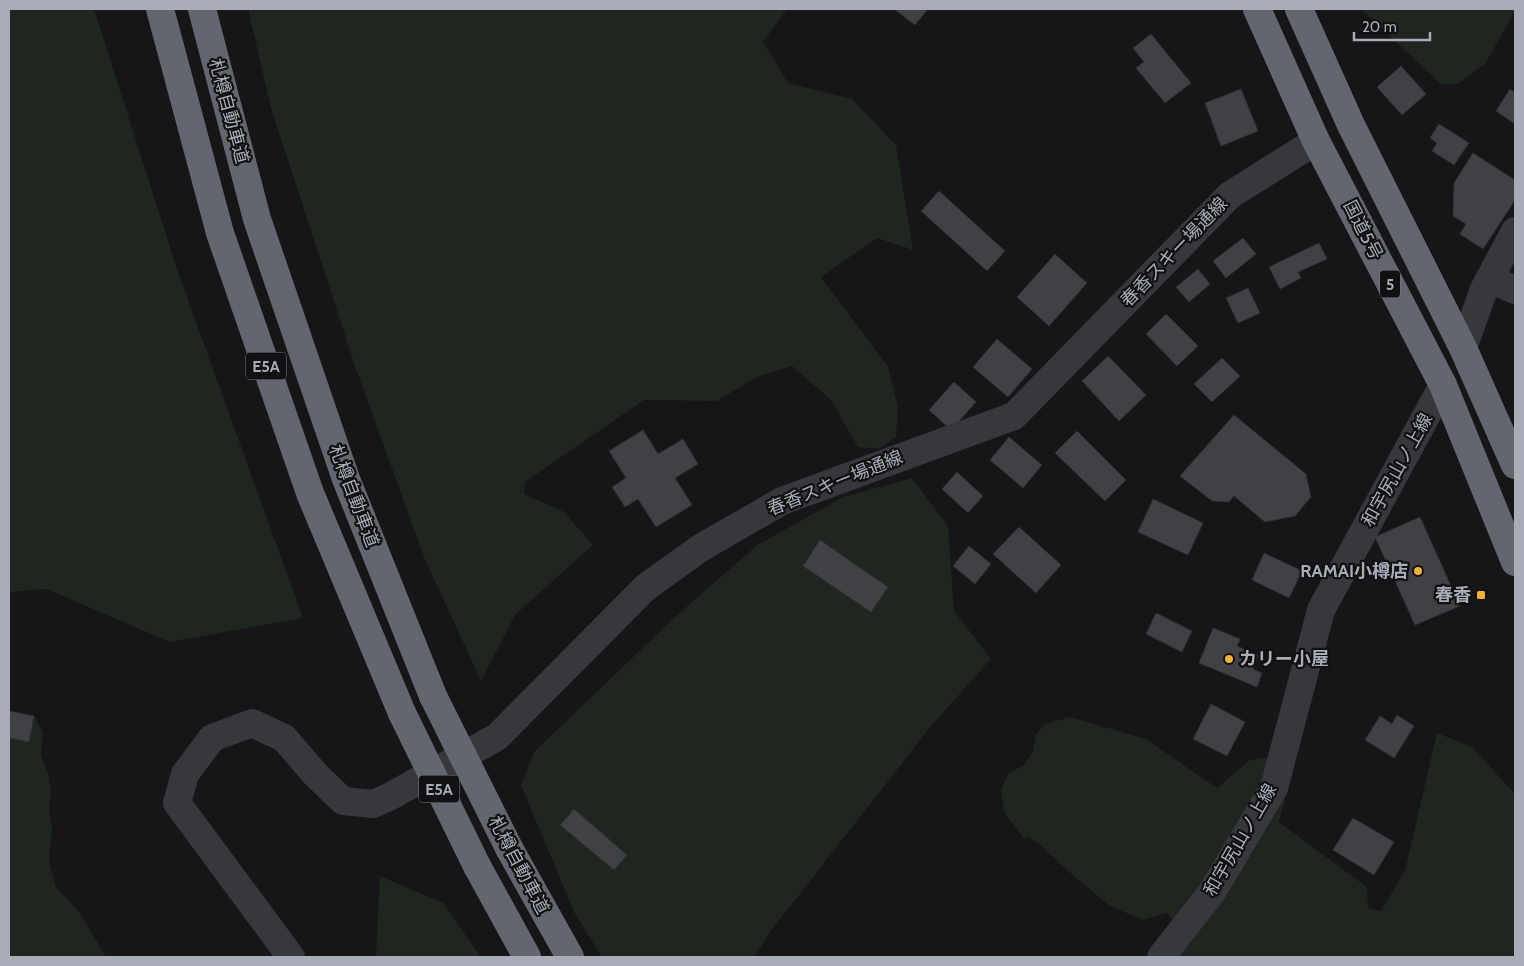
<svg xmlns="http://www.w3.org/2000/svg" width="1524" height="966" font-family="Cabin,'Noto Sans JP',sans-serif">
<style>
.green{fill:#1e261f}
.building{fill:#404145;stroke:#303034}
.lines{fill:none;stroke-linecap:round;stroke-linejoin:round}
.street{stroke:#37383d;stroke-width:28}
.highway{stroke:#63666e;stroke-width:28}
.highway-bridge{stroke:#63666e;stroke-width:28}
.poi-dot{fill:#f2b134;stroke:#111113;stroke-width:2}
.labels{text-anchor:middle;stroke-width:4.5;stroke-linejoin:round;paint-order:stroke}
.shield{fill:#111113;stroke:#7b7e86;stroke-width:1}
.shield-label{font-size:16px;font-weight:bold;fill:#a8adb8}
.street-label{font-size:18px;fill:#a8adb8;stroke:#111113}
.poi-label{font-size:18px;font-weight:bold;fill:#a8adb8;stroke:#111113;text-anchor:end}
</style>
<rect width="100%" height="100%" fill="#161618"/>
<g class="green">
<path d="M 9,9 L 94,9 L 178,272 L 303,618 L 169,642 L 47,589 L 9,592 Z"/>
<path d="M 248,9 L 787,9 L 763,42 L 788,83 L 852,99 L 896,145 L 913,250 L 877,238 L 821,277 L 888,367 L 898,407 L 896,437 L 879,449 L 858,447 L 831,400 L 792,366 L 757,377 L 717,401 L 644,400 L 525,482 L 524,494 L 564,512 L 593,545 L 515,615 L 481,681 L 424,557 L 356,369 L 271,108 Z"/>
<path d="M 1361,9 L 1515,9 L 1515,11 L 1485,64 L 1458,84 L 1441,84 Z"/>
<path d="M 912,478 L 948,526 L 954,611 L 991,659 L 932,725 L 770,932 L 755,957 L 602,957 L 574,912 L 521,785 L 534,752 L 675,617 L 756,546 L 843,497 Z"/>
<path d="M 9,711 L 34,716 L 43,732 L 41,755 L 48,774 L 51,791 L 49,811 L 52,827 L 49,861 L 56,887 L 80,913 L 106,957 L 9,957 Z"/>
<path d="M 1070,717 L 1146,739 L 1217,788 L 1250,760 L 1297,753 L 1279,822 L 1367,887 L 1368,908 L 1381,911 L 1405,871 L 1437,733 L 1472,747 L 1515,794 L 1515,957 L 1177,957 L 1187,939 L 1167,913 L 1143,920 L 1110,906 L 1068,871 L 1036,841 L 1025,836 L 1025,840 L 1004,812 L 1001,790 L 1008,774 L 1024,765 L 1033,751 L 1036,734 L 1045,724 Z"/>
<path d="M 380,876 L 443,903 L 481,957 L 376,957 Z"/>
</g>
<g class="building">
<path d="M 894,9 L 928,9 L 915,25 Z"/>
<path d="M 1151,34 L 1191,83 L 1165,103 L 1136,68 L 1144,62 L 1133,48 Z"/>
<path d="M 1401,66 L 1426,94 L 1402,115 L 1377,87 Z"/>
<path d="M 1241,89 L 1258,131 L 1221,146 L 1205,103 Z"/>
<path d="M 1510,89 L 1515,93 L 1515,124 L 1496,111 Z"/>
<path d="M 1439,124 L 1469,143 L 1454,165 L 1432,151 L 1437,143 L 1430,138 Z"/>
<path d="M 1473,153 L 1515,180 L 1515,200 L 1483,249 L 1460,234 L 1466,224 L 1453,216 L 1454,183 Z"/>
<path d="M 939,191 L 1005,251 L 987,271 L 921,211 Z"/>
<path d="M 1243,238 L 1256,254 L 1226,278 L 1213,261 Z"/>
<path d="M 1319,243 L 1327,259 L 1298,272 L 1301,278 L 1280,289 L 1269,267 Z"/>
<path d="M 1055,254 L 1087,283 L 1049,326 L 1017,297 Z"/>
<path d="M 1198,269 L 1210,284 L 1189,302 L 1176,287 Z"/>
<path d="M 1248,288 L 1260,313 L 1238,323 L 1226,298 Z"/>
<path d="M 1166,314 L 1198,346 L 1177,366 L 1146,334 Z"/>
<path d="M 997,339 L 1032,369 L 1008,397 L 973,367 Z"/>
<path d="M 1108,356 L 1146,395 L 1119,421 L 1082,381 Z"/>
<path d="M 1222,358 L 1240,376 L 1212,402 L 1194,384 Z"/>
<path d="M 954,382 L 976,402 L 951,430 L 929,410 Z"/>
<path d="M 1234,415 L 1306,474 L 1311,497 L 1295,516 L 1265,522 L 1234,496 L 1229,502 L 1212,501 L 1180,476 Z"/>
<path d="M 643,430 L 658,454 L 683,439 L 698,464 L 675,478 L 692,505 L 656,527 L 638,499 L 625,507 L 612,487 L 626,478 L 609,451 Z"/>
<path d="M 1077,431 L 1126,480 L 1105,501 L 1055,453 Z"/>
<path d="M 1009,437 L 1042,465 L 1023,488 L 990,460 Z"/>
<path d="M 957,472 L 983,496 L 968,513 L 942,489 Z"/>
<path d="M 1153,499 L 1203,523 L 1188,555 L 1138,532 Z"/>
<path d="M 1420,517 L 1460,606 L 1415,625 L 1375,537 Z"/>
<path d="M 1019,527 L 1061,565 L 1036,593 L 993,554 Z"/>
<path d="M 820,540 L 888,587 L 871,612 L 803,566 Z"/>
<path d="M 969,546 L 991,564 L 975,584 L 953,566 Z"/>
<path d="M 1264,553 L 1302,571 L 1289,598 L 1252,580 Z"/>
<path d="M 1156,613 L 1192,631 L 1182,652 L 1146,634 Z"/>
<path d="M 1213,628 L 1240,639 L 1237,646 L 1258,655 L 1253,669 L 1262,673 L 1257,687 L 1199,663 Z"/>
<path d="M 1211,704 L 1245,722 L 1227,756 L 1193,739 Z"/>
<path d="M 9,711 L 34,716 L 29,742 L 9,738 Z"/>
<path d="M 1397,715 L 1414,726 L 1394,758 L 1365,740 L 1380,716 L 1392,724 Z"/>
<path d="M 574,809 L 627,855 L 614,870 L 560,825 Z"/>
<path d="M 1353,818 L 1394,842 L 1374,875 L 1333,850 Z"/>
</g>
<g class="lines">
<g class="street">
<path d="M 1489,279 L 1515,290"/>
<path d="M 1463,348 L 1484,289 L 1515,231"/>
<path d="M 291,957 L 177,803 L 185,774 L 212,738 L 252,723 L 284,738 L 316,775 L 343,801 L 373,804 L 389,797 L 497,737 L 646,587 L 702,547 L 782,501 L 1014,416 L 1230,195 L 1316,141"/>
<path d="M 1161,957 L 1212,892 L 1274,788 L 1321,610 L 1443,385"/>
</g>
<g class="highway">
<path d="M 160,9 L 220,233 L 310,493 L 402,713"/>
<path d="M 202,9 L 257,219 L 346,479 L 433,696"/>
<path d="M 1257,9 L 1316,141 L 1443,385 L 1515,562"/>
<path d="M 1299,9 L 1351,125 L 1463,348 L 1515,465"/>
<path d="M 509,848 L 570,957"/>
<path d="M 477,866 L 527,957"/>
</g>
<g class="highway-bridge">
<path d="M 433,696 L 509,848"/>
<path d="M 402,713 L 477,866"/>
</g>
</g>
<g class="poi-dot">
<circle cx="1418" cy="571" r="5"/>
<rect x="1476" y="590" width="10" height="10" rx="2.5"/>
<circle cx="1229" cy="659" r="5"/>
</g>
<g class="labels">
<g class="shield">
<rect x="1380" y="270.5" width="20" height="27" rx="4"/>
<rect x="246" y="352.5" width="40" height="27" rx="4"/>
<rect x="419" y="775.5" width="40" height="27" rx="4"/>
</g>
<g class="shield-label">
<text x="1390" y="290">5</text>
<text x="266" y="372">E5A</text>
<text x="439" y="795">E5A</text>
</g>
<g class="street-label">
<text transform="translate(229 111) rotate(75)" y="6">札樽自動車道</text>
<text transform="translate(1363 230) rotate(63)" y="6">国道5号</text>
<text transform="translate(1174 252) rotate(-46)" y="6">春香スキー場通線</text>
<text transform="translate(1397 470) rotate(-61)" y="6">和宇尻山ノ上線</text>
<text transform="translate(835 483) rotate(-22)" y="6">春香スキー場通線</text>
<text transform="translate(354 496) rotate(69)" y="6">札樽自動車道</text>
<text transform="translate(1240 840) rotate(-60)" y="6">和宇尻山ノ上線</text>
<text transform="translate(519 865) rotate(62)" y="6">札樽自動車道</text>
</g>
<g class="poi-label">
<text x="1408" y="577">RAMAI小樽店</text>
<text x="1471" y="601">春香</text>
<text x="1239" y="665" text-anchor="start">カリー小屋</text>
</g>
</g>
<rect width="1524" height="966" fill="none" stroke="#a8adb8" stroke-width="20"/>
<path d="M1354 32v8h76v-8" fill="none" stroke="#a8adb8" stroke-width="2.5"/>
<text x="1362" y="32" font-size="15" fill="#a8adb8" stroke="#111113" stroke-width="4" paint-order="stroke">20 m</text>
</svg>
